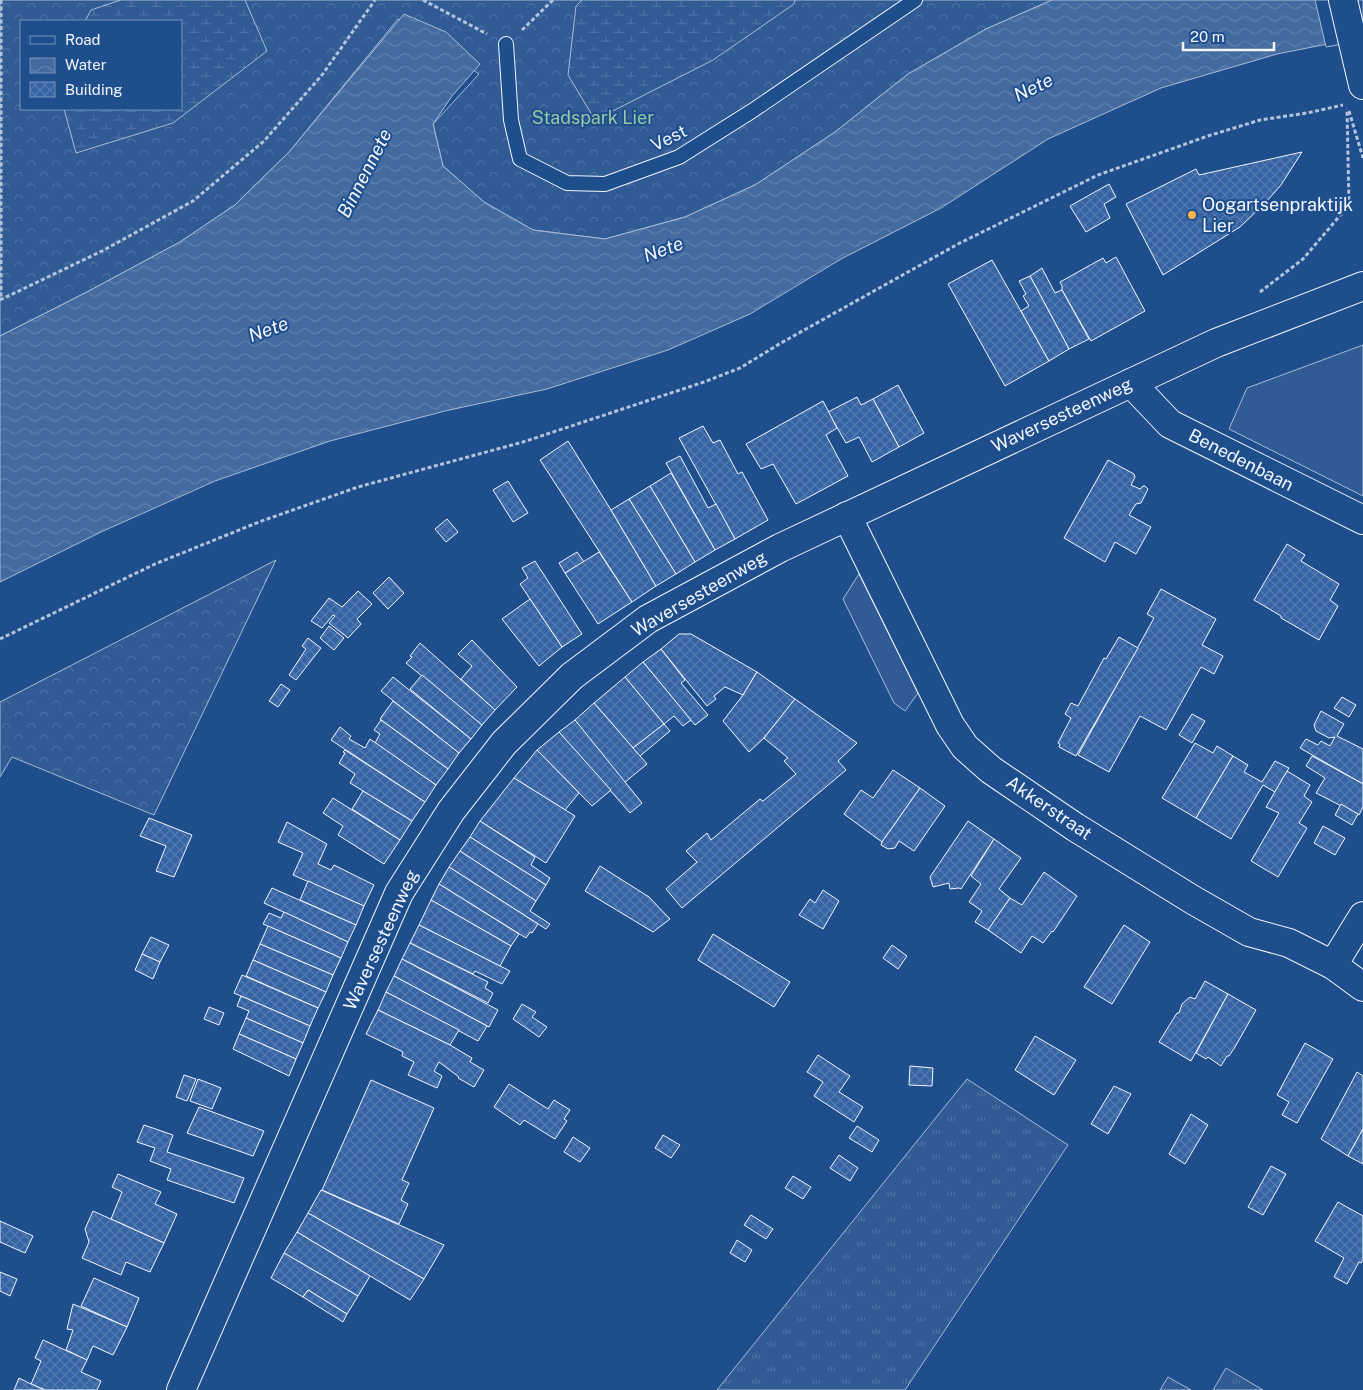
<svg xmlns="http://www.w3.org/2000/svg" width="1363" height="1390" font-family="'Public Sans',sans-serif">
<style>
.grass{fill:url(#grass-tufts);stroke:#a8bbd7}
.forest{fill:url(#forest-crowns);stroke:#a8bbd7;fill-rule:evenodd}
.wetland{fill:url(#wetland-marsh);stroke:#a8bbd7}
.built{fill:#305b95;stroke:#a8bbd7}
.water{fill:url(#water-waves);stroke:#a8bbd7}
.pier{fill:#1f4e8c;stroke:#a8bbd7}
.building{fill:url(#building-cross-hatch);stroke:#f2f6ff}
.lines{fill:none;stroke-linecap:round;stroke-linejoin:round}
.lane-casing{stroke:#f2f6ff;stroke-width:16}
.street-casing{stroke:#f2f6ff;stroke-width:30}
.secondary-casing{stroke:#f2f6ff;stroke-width:30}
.path{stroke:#b3c4dc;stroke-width:3;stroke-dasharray:4 2.5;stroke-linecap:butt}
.lane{stroke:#1f4e8c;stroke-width:14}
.street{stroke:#1f4e8c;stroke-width:28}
.secondary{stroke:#1f4e8c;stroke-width:28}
.poi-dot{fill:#ffb74d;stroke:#1f4e8c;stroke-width:2}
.labels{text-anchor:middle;stroke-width:4;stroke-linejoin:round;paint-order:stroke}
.park-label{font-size:18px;fill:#97c8a6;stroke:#1f4e8c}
.street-label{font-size:18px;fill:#f2f6ff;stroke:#1f4e8c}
.poi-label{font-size:18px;fill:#f2f6ff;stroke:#1f4e8c;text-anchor:start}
.water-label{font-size:19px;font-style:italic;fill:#f2f6ff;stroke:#1f4e8c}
</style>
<defs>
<pattern id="grass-tufts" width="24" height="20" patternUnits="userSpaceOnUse" patternTransform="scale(1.25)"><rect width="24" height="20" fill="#305b95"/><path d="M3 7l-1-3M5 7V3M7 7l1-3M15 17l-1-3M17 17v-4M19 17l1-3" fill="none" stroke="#4e73a5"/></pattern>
<pattern id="forest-crowns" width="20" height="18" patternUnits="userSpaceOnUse" patternTransform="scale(1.25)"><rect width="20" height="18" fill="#305b95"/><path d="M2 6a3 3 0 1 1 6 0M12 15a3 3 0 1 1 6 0" fill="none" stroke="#4e73a5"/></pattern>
<pattern id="wetland-marsh" width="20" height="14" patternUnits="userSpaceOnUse" patternTransform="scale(1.25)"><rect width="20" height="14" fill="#305b95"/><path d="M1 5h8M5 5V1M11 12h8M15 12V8" fill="none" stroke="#4e73a5"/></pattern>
<pattern id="water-waves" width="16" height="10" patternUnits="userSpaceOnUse" patternTransform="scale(1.25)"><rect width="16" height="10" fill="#446ba0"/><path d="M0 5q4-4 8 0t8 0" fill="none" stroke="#5f81ae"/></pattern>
<pattern id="building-cross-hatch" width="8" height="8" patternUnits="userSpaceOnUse" patternTransform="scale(1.25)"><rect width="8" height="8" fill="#3563a3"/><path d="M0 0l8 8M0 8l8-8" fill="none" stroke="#537ab1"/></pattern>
</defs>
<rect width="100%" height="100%" fill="#1f4e8c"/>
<g class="grass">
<path d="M 967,1079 L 1068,1145 L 905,1390 L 717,1390 Z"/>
<path d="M 1226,1368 L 1263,1390 L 1213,1390 Z"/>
<path d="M 1168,1377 L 1191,1390 L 1160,1390 Z"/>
</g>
<g class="forest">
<path d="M 0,0 L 1052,0 L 986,29 L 908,74 L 835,132 L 755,185 L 685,217 L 605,239 L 533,230 L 484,202 L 443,166 L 433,124 L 479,74 L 398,19 L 289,152 L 235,205 L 180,242 L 87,292 L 0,336 ZM 21,21 L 181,21 L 181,109 L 21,109 Z"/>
<path d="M 276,560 L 154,815 L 12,757 L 0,777 L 0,702 Z"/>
</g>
<g class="wetland">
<path d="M 121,0 L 245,0 L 267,51 L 173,123 L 76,153 L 64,109 L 181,109 L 181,21 L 85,21 L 91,10 Z"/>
<path d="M 582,0 L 795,0 L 794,4 L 713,60 L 595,120 L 568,75 L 576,6 Z"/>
</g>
<g class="built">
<path d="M 1363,345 L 1363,496 L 1229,429 L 1247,388 Z"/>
<path d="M 859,574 L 918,693 L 905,711 L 894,703 L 843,599 Z"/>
</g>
<path class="water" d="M 1052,0 L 1363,0 L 1363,37 L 1277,54 L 1161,88 L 1048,139 L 941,208 L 841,259 L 750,314 L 668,350 L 547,389 L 445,411 L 330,441 L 215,481 L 101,532 L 0,582 L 0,336 L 87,292 L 180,242 L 235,205 L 289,152 L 404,14 L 446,32 L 480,64 L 452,96 L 433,124 L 443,166 L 484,202 L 533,230 L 605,239 L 685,217 L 755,185 L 835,132 L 908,74 L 986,29 Z"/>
<path class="pier" d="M 1315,0 L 1363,0 L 1363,40 L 1326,47 Z"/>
<g class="building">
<path d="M 1302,152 L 1281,185 L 1266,202 L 1240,227 L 1163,275 L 1126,204 L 1196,169 L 1199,175 Z"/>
<path d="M 1109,184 L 1116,197 L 1104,204 L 1110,218 L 1086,232 L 1070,206 Z"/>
<path d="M 1116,257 L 1145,311 L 1091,341 L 1062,290 L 1062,286 L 1060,282 L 1103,258 L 1106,263 Z"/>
<path d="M 992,260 L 1049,361 L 1005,386 L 948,284 Z"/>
<path d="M 1042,268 L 1055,293 L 1062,290 L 1089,339 L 1069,349 L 1030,276 Z"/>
<path d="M 1030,276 L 1069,349 L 1049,361 L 1021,311 L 1029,306 L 1023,296 L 1026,294 L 1019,281 Z"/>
<path d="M 898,385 L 924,433 L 899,447 L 873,399 Z"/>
<path d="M 857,397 L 861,405 L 873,399 L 899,447 L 872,462 L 859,437 L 846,443 L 828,412 Z"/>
<path d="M 823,401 L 837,428 L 826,435 L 848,476 L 796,504 L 773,464 L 761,469 L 746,444 Z"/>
<path d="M 703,426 L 713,443 L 720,440 L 738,474 L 742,472 L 768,520 L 735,539 L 679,438 Z"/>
<path d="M 568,441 L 611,510 L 656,586 L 632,602 L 540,460 Z"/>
<path d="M 680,456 L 708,508 L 716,504 L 735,539 L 715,550 L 666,463 Z"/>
<path d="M 1108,460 L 1134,474 L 1135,477 L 1131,485 L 1140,489 L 1143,486 L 1145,486 L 1148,489 L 1141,503 L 1136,504 L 1129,515 L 1151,527 L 1136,554 L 1115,542 L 1105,562 L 1064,538 Z"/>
<path d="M 671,473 L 715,550 L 695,562 L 650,486 Z"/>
<path d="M 508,481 L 528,513 L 513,522 L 493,490 Z"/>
<path d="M 650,486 L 695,562 L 676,574 L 629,499 Z"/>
<path d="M 629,499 L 676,574 L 656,586 L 611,510 Z"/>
<path d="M 447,519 L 458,532 L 446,542 L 435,529 Z"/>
<path d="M 1287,544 L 1305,555 L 1301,561 L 1339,584 L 1330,600 L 1338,606 L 1319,640 L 1281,618 L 1281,616 L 1254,600 Z"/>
<path d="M 577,552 L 584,562 L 565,573 L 559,563 Z"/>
<path d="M 599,552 L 632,602 L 598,624 L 565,573 Z"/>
<path d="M 535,561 L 582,634 L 562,647 L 520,584 L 528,578 L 522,568 Z"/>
<path d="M 389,577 L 404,593 L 388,609 L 373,593 Z"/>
<path d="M 1161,589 L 1216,619 L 1202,645 L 1223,656 L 1214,674 L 1201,667 L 1166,730 L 1140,716 L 1109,772 L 1078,755 L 1154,618 L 1147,614 Z"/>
<path d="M 358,591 L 372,604 L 357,619 L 361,624 L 348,638 L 329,623 L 335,616 L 333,615 L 322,628 L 311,621 L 329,598 L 342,607 Z"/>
<path d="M 530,599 L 562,647 L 539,666 L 502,619 Z"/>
<path d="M 329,626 L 344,638 L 334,650 L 320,638 Z"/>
<path d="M 679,634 L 691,634 L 757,672 L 743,695 L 725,687 L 714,696 L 716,699 L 707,706 L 661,649 Z"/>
<path d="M 1119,637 L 1138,648 L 1076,756 L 1059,747 L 1060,744 L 1058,743 L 1071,718 L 1065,714 L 1071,703 L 1078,706 L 1104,658 L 1106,659 Z"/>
<path d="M 308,638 L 321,648 L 296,680 L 289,675 L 306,649 L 302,646 Z"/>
<path d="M 472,640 L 517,687 L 495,710 L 461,679 L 472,666 L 458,654 Z"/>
<path d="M 420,643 L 495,710 L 482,725 L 406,663 L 412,657 L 410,656 Z"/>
<path d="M 661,649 L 685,680 L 681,683 L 708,715 L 695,725 L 643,662 Z"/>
<path d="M 643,662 L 691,720 L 683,726 L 674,716 L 664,724 L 625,677 Z"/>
<path d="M 757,672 L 795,699 L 764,738 L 749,752 L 723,721 L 743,695 Z"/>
<path d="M 422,675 L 482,725 L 471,739 L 410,689 Z"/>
<path d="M 393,677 L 471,739 L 459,753 L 381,691 Z"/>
<path d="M 625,677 L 664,724 L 633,748 L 594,703 Z"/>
<path d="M 281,684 L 290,690 L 278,707 L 269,701 Z"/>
<path d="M 1342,697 L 1356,705 L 1349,717 L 1334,708 Z"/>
<path d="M 795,699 L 857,743 L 838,761 L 846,770 L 682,908 L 666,889 L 697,862 L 686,851 L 707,833 L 711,840 L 760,799 L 763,801 L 796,774 L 784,761 L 788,758 L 764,738 Z"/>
<path d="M 393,701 L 459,753 L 448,769 L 380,719 Z"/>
<path d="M 594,703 L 647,764 L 624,783 L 575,720 Z"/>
<path d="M 1321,711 L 1344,724 L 1337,736 L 1363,749 L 1363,784 L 1300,748 L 1306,739 L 1318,745 L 1321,741 L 1330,746 L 1335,737 L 1329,738 L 1316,731 L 1314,725 Z"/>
<path d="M 1192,714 L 1205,721 L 1192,743 L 1179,735 Z"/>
<path d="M 381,720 L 448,769 L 436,785 L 375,743 L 380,734 L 374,730 Z"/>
<path d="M 575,720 L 642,803 L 630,813 L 559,732 Z"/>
<path d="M 664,724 L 670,731 L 640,756 L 633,748 Z"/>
<path d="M 340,727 L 351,736 L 349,739 L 365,748 L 370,739 L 436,785 L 425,802 L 331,740 Z"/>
<path d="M 559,732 L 611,790 L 592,806 L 537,750 Z"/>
<path d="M 1195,743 L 1213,753 L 1217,746 L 1233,756 L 1196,818 L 1162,798 Z"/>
<path d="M 345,750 L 425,802 L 412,821 L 350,783 L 355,774 L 339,763 L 345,753 L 343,752 Z"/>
<path d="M 537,750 L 579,793 L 565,810 L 514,778 Z"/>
<path d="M 1233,756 L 1248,765 L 1244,772 L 1262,782 L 1275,761 L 1289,768 L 1275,792 L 1263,785 L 1231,839 L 1196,818 Z"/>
<path d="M 1312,756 L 1363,784 L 1363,807 L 1359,815 L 1316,793 L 1325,778 L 1306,766 Z"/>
<path d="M 893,770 L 920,788 L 882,842 L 844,814 L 861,790 L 873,798 Z"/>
<path d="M 1287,771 L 1310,785 L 1304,796 L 1312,802 L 1299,823 L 1307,828 L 1278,877 L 1251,861 L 1279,813 L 1266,807 Z"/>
<path d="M 514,778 L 575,816 L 546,863 L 480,821 Z"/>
<path d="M 920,788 L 945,806 L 914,851 L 899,841 L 895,848 L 888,849 L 881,845 L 882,842 Z"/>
<path d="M 363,791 L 412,821 L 400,840 L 352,809 Z"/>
<path d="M 333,798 L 400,840 L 384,864 L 338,835 L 343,826 L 323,813 Z"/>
<path d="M 1341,804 L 1358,814 L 1352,825 L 1335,815 Z"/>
<path d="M 149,818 L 192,835 L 174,877 L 156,871 L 166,846 L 140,836 Z"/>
<path d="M 480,821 L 535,857 L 531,865 L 550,878 L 546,885 L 470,837 Z"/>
<path d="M 968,821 L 994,839 L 961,889 L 959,888 L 950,889 L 949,883 L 933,887 L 930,877 Z"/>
<path d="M 287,822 L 327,844 L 318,864 L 331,870 L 334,865 L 374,885 L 364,906 L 293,875 L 303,853 L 278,842 Z"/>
<path d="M 1323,826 L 1345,838 L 1335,855 L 1314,843 Z"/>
<path d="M 470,837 L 546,885 L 536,901 L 460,851 Z"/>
<path d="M 994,839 L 1021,858 L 999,889 L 1010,898 L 988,930 L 975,922 L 982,911 L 969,902 L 981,884 L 971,876 Z"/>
<path d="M 460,851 L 536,901 L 530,911 L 550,924 L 546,929 L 449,867 Z"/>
<path d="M 600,866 L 649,897 L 670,919 L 653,932 L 585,891 Z"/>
<path d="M 449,867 L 538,924 L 532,933 L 530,932 L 526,938 L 439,884 Z"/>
<path d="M 1044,872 L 1077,896 L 1053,932 L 1052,931 L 1043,943 L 1032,936 L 1021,953 L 988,930 L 1010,898 L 1022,905 Z"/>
<path d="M 308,881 L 364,906 L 356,925 L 300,900 Z"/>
<path d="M 439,884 L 519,934 L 511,946 L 431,900 Z"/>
<path d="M 272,888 L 356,925 L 348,942 L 264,903 Z"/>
<path d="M 823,890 L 839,901 L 823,929 L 799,915 L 810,899 L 815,903 Z"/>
<path d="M 431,900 L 511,946 L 500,966 L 419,925 Z"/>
<path d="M 284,912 L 348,942 L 341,958 L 263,924 L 269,913 L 281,918 Z"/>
<path d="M 419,925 L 500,966 L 510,971 L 502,984 L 475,971 L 473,974 L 410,943 Z"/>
<path d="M 1124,925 L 1150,942 L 1112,1004 L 1084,987 Z"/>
<path d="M 268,926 L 341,958 L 333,975 L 260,944 Z"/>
<path d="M 713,934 L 790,982 L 774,1007 L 698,960 Z"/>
<path d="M 151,937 L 169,945 L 160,962 L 142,954 Z"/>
<path d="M 410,943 L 488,982 L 485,988 L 493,993 L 488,1003 L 402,959 Z"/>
<path d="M 260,944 L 333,975 L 326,992 L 253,960 Z"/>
<path d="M 892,945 L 907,956 L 898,969 L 883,958 Z"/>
<path d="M 142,954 L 160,962 L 153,979 L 135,970 Z"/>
<path d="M 402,959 L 498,1010 L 489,1027 L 394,976 Z"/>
<path d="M 253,960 L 326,992 L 318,1008 L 246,976 Z"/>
<path d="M 242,975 L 318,1008 L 310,1026 L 234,993 Z"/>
<path d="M 394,976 L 487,1026 L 478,1041 L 386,992 Z"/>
<path d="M 1205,981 L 1228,994 L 1191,1061 L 1159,1042 L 1177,1013 L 1179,1013 L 1182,1004 L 1190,997 L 1195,999 Z"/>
<path d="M 386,992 L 459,1030 L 450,1045 L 378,1010 Z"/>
<path d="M 1228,994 L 1256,1010 L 1235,1047 L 1229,1056 L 1227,1056 L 1221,1066 L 1208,1057 L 1206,1059 L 1196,1053 Z"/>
<path d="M 241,996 L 310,1026 L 303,1043 L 246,1018 L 249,1011 L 237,1006 Z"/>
<path d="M 522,1004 L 536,1012 L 532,1017 L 547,1027 L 539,1037 L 513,1019 Z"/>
<path d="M 209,1007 L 224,1013 L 219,1025 L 204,1019 Z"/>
<path d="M 378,1010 L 450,1045 L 472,1058 L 470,1062 L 484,1070 L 474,1087 L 458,1078 L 459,1077 L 439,1062 L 434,1071 L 442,1076 L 437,1088 L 408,1075 L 414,1062 L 402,1056 L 403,1052 L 366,1034 Z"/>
<path d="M 246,1018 L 303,1043 L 296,1059 L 239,1034 Z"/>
<path d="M 239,1034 L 296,1059 L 289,1076 L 233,1049 Z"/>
<path d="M 1035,1036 L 1076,1060 L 1054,1095 L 1015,1070 Z"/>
<path d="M 1305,1043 L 1333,1059 L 1297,1123 L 1282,1115 L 1289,1102 L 1277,1095 Z"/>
<path d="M 818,1055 L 850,1076 L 839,1092 L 863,1107 L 854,1122 L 814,1096 L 823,1082 L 807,1072 Z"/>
<path d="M 910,1066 L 933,1068 L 932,1086 L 909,1085 Z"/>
<path d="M 1357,1072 L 1363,1076 L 1363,1129 L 1348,1156 L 1321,1139 Z"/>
<path d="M 184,1075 L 196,1079 L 187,1101 L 176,1097 Z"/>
<path d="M 198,1079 L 221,1088 L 212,1109 L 190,1101 Z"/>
<path d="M 371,1080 L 434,1108 L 402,1180 L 409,1183 L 401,1200 L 408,1204 L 399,1224 L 322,1190 Z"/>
<path d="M 509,1084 L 548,1109 L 554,1100 L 570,1110 L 564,1119 L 567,1121 L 555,1139 L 524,1120 L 520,1125 L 494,1107 Z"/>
<path d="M 1114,1086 L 1131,1094 L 1108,1134 L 1091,1124 Z"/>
<path d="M 199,1107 L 264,1131 L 253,1156 L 187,1133 Z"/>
<path d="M 1191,1114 L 1208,1125 L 1185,1164 L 1169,1154 Z"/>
<path d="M 144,1125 L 173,1135 L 167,1152 L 244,1178 L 234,1203 L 167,1180 L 171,1169 L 150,1161 L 155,1148 L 137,1142 Z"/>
<path d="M 857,1126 L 879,1140 L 872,1152 L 849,1138 Z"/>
<path d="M 1363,1129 L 1363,1164 L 1348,1156 Z"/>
<path d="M 663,1135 L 680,1145 L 671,1158 L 655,1148 Z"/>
<path d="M 573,1137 L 590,1148 L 580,1162 L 564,1152 Z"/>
<path d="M 839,1155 L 858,1168 L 850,1181 L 830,1168 Z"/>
<path d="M 1271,1166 L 1286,1174 L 1263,1215 L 1248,1207 Z"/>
<path d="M 118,1174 L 161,1192 L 155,1204 L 177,1214 L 164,1243 L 111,1219 L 122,1192 L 112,1187 Z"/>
<path d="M 793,1176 L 811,1187 L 803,1199 L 785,1188 Z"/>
<path d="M 321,1190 L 444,1245 L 424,1279 L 308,1213 Z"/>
<path d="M 1338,1202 L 1363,1216 L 1363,1260 L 1361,1263 L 1359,1262 L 1347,1284 L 1334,1277 L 1344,1258 L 1315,1241 Z"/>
<path d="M 93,1211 L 164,1243 L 150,1272 L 126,1262 L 121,1275 L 82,1258 L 89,1242 L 85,1229 Z"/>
<path d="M 308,1213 L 424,1279 L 410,1300 L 297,1232 Z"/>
<path d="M 751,1215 L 773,1229 L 766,1239 L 744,1225 Z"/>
<path d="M 0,1221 L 33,1236 L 25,1253 L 0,1242 Z"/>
<path d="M 297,1232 L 370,1276 L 358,1296 L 284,1253 Z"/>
<path d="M 737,1240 L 752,1250 L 745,1262 L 730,1253 Z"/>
<path d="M 284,1253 L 358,1296 L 347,1314 L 308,1290 L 303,1297 L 271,1278 Z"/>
<path d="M 0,1272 L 17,1279 L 10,1296 L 0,1291 Z"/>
<path d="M 94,1278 L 139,1298 L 127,1327 L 81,1306 Z"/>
<path d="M 308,1290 L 347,1314 L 343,1322 L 303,1297 Z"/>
<path d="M 73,1304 L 127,1327 L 113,1355 L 93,1346 L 87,1360 L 66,1350 L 73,1330 L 67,1329 Z"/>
<path d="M 43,1340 L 87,1360 L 81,1372 L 101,1381 L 97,1390 L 45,1390 L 31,1384 L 41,1361 L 35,1358 Z"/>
<path d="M 19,1378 L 31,1384 L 45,1390 L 14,1390 Z"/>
</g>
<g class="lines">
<g class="lane-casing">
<path id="lane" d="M 506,44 L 511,120 L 520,159 L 567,183 L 605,184 L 679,157 L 752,111 L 915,0"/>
</g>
<g class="street-casing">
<g id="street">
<path d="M 1131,383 L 1170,424 L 1363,520"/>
<path d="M 847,516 L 950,725 L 965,747 L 991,770 L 1075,827 L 1193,900 L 1249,932 L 1289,943 L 1333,965 L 1363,987"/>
<path d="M 1333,965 L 1363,916"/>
<path d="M 181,1390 L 399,893 L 451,811 L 504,743 L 572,676 L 648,619 L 780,548 L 1216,343 L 1363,286"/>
</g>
</g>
<g class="secondary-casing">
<path id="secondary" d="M 1343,0 L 1363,85"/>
</g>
<g class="path">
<path d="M 1,0 L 1,299"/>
<path d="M 423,0 L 487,34"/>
<path d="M 522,30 L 553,0"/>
<path d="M 1349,111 L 1363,158"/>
<path d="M 1260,292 L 1303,259 L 1349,205 L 1347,109"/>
<path d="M 0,300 L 102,251 L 193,201 L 264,141 L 322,75 L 375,0"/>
<path d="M 0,639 L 155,564 L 259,522 L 358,487 L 523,442 L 704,382 L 740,368 L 781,343 L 958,244 L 1098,175 L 1208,136 L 1260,120 L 1307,113 L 1343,105"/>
</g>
<use href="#lane" class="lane"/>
<use href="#street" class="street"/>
<use href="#secondary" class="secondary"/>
</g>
<circle class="poi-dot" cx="1192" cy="215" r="5"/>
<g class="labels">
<g class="park-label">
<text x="593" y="124">Stadspark Lier</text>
</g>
<g class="street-label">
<text transform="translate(669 138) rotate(-26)" y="6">Vest</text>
<text transform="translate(1062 415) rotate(-25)" y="6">Waversesteenweg</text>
<text transform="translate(1241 460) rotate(27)" y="6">Benedenbaan</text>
<text transform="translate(699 594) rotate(-30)" y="6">Waversesteenweg</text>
<text transform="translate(1049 808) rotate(34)" y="6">Akkerstraat</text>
<text transform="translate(381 940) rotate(-65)" y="6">Waversesteenweg</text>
</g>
<g class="poi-label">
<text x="1202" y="211">Oogartsenpraktijk<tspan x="1202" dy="21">Lier</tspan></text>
</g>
<g class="water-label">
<text transform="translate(1033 87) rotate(-26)" y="7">Nete</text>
<text transform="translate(364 173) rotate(-63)" y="7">Binnennete</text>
<text transform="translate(663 249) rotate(-20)" y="7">Nete</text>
<text transform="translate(268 329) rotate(-20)" y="7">Nete</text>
</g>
</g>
<rect x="20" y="20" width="162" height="90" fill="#1f4e8c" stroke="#7391ba"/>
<rect x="30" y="36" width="25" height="8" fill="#1f4e8c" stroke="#7391ba"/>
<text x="65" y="45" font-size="15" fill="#f2f6ff">Road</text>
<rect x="30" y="58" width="25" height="15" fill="url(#water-waves)" stroke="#7391ba"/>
<text x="65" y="70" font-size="15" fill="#f2f6ff">Water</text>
<rect x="30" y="82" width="25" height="15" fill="url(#building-cross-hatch)" stroke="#7391ba"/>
<text x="65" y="95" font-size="15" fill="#f2f6ff">Building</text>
<path d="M1183 42v8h91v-8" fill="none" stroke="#f2f6ff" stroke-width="2.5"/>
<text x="1190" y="42" font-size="15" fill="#f2f6ff" stroke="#1f4e8c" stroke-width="4" paint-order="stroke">20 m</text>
</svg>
